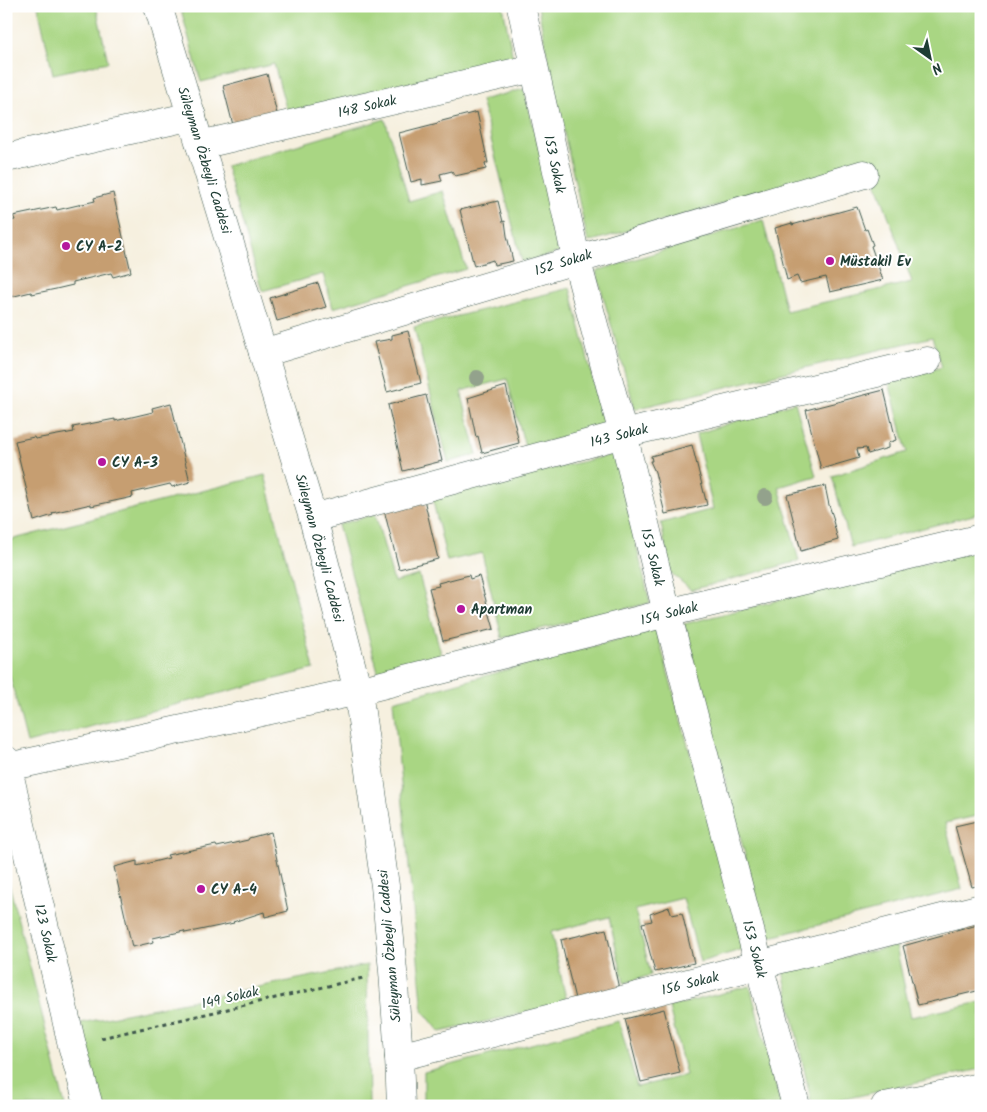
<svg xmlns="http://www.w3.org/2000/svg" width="987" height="1112" font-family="Kalam,sans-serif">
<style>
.green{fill:#a9d683;stroke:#648a5c}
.building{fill:#c69e71}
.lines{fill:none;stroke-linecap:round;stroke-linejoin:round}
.minor-casing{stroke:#3f584e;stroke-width:29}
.path{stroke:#3f584e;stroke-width:3;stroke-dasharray:4 4;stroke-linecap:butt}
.minor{stroke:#fff;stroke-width:28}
.tree{fill:#93a28c}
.poi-dot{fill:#b5179e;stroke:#fff;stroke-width:2}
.labels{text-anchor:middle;stroke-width:4;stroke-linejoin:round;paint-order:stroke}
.street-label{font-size:14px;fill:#1f3d34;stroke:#fff}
.poi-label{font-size:14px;font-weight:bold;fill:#1f3d34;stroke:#fff;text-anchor:start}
</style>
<rect width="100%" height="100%" fill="#fff"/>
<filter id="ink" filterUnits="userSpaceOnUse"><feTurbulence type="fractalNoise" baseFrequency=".02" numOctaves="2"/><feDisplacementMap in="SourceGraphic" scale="10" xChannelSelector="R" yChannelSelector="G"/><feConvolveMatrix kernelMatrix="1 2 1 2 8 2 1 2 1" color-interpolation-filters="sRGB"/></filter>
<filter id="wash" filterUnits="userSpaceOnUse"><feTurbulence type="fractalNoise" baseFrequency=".0096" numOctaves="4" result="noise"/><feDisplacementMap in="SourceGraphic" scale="20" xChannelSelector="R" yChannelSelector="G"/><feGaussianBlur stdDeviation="1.12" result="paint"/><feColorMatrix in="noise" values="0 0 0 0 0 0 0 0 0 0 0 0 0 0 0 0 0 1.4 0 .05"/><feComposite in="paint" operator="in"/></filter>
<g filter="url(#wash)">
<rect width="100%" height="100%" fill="#f6f0df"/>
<g class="green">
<path d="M 38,6 L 96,6 L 108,62 L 53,74 Z"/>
<path d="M 180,6 L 503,6 L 513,59 L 287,112 L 274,64 L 201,82 Z"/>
<path d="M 538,6 L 981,6 L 981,513 L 851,547 L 832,476 L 907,452 L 889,382 L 942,367 L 932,337 L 635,409 L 596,271 L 763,220 L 786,311 L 912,282 L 869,162 L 588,242 L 547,55 Z"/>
<path d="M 524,89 L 565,251 L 522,262 L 481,100 Z"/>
<path d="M 385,119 L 409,201 L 443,191 L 466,269 L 333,308 L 323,274 L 262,291 L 226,166 Z"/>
<path d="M 570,288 L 605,427 L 525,447 L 507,379 L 461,391 L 477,455 L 448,462 L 414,327 Z"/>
<path d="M 795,402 L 816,476 L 779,487 L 799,561 L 691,590 L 670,572 L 661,523 L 713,509 L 696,434 Z"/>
<path d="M 615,454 L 650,603 L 502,638 L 482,553 L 447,561 L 432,497 Z"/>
<path d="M 265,475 L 314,669 L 27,743 L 6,661 L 6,541 Z"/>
<path d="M 375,514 L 394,582 L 419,575 L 442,657 L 379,675 L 338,525 Z"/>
<path d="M 981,549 L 981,815 L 945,823 L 962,889 L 767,938 L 684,624 Z"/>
<path d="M 656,629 L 744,949 L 700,962 L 683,898 L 635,910 L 651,975 L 624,983 L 609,917 L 551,932 L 567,1003 L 440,1032 L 423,1011 L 393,701 Z"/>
<path d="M 6,872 L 65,1106 L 6,1106 Z"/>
<path d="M 896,946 L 911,1017 L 981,1002 L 981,1069 L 812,1106 L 783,971 Z"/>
<path d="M 367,965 L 369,1106 L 102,1106 L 81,1023 Z"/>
<path d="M 750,986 L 781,1106 L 424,1106 L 424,1072 L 619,1021 L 637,1087 L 686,1075 L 669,1007 Z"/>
</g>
<g id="blocks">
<g class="building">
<path d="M 267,74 L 277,114 L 233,125 L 223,86 Z"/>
<path d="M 477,112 L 488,163 L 485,163 L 486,169 L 455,176 L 452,171 L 440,174 L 442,181 L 422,185 L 422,179 L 411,182 L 399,133 L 438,123 L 438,122 Z"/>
<path d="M 113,193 L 131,272 L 113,277 L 111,273 L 73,282 L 73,285 L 56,289 L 32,294 L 31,292 L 6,298 L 6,221 L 15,220 L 13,216 L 56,207 L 57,210 L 95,201 L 94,198 Z"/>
<path d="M 498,201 L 503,222 L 505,221 L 507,236 L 513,261 L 494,265 L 493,260 L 474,266 L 460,210 Z"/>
<path d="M 857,207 L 865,230 L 867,229 L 873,245 L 871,246 L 883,280 L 830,292 L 826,277 L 800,283 L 797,276 L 787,280 L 775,228 L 792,223 L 792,225 Z"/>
<path d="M 318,283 L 326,307 L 277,321 L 270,298 Z"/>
<path d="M 408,331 L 421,383 L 387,392 L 374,342 L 392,339 L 392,335 Z"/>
<path d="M 506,386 L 519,443 L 482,453 L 478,436 L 476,437 L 468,398 Z"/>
<path d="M 884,390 L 896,440 L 888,443 L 888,448 L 868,454 L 866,448 L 857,449 L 859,458 L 821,469 L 806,410 Z"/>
<path d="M 426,395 L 442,461 L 403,471 L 388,405 Z"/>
<path d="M 171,403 L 190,482 L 172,487 L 170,484 L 132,493 L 133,497 L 91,506 L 91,504 L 52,513 L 53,515 L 34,521 L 15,441 L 34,437 L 35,439 L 74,432 L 73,427 L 115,419 L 115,421 L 153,412 L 152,408 Z"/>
<path d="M 692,445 L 707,505 L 665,514 L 655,472 L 650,461 L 652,461 L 651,456 Z"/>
<path d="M 825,486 L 829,505 L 834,520 L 833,521 L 838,540 L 801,551 L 787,495 Z"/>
<path d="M 424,499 L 438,559 L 399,569 L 384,510 Z"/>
<path d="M 469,575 L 470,579 L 479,576 L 494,629 L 443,641 L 429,588 L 439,586 L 438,583 Z"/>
<path d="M 981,820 L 981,885 L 972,887 L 955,826 Z"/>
<path d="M 271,832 L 288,911 L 265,917 L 264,912 L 233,922 L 234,923 L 185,933 L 184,931 L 153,938 L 154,942 L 132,947 L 114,867 L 137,861 L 137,866 L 169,858 L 167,855 L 216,845 L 217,847 L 248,840 L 249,838 Z"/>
<path d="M 669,907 L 672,915 L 682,913 L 694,963 L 655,972 L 642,923 L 652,921 L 650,914 Z"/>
<path d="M 981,924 L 981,990 L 918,1005 L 903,946 Z"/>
<path d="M 606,929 L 619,989 L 575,999 L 561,940 Z"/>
<path d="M 664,1009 L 680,1073 L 641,1082 L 625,1019 Z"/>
</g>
</g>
</g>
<g filter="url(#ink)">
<use href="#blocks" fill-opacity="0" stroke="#3f584e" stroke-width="1"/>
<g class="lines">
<g class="minor-casing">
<g id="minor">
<path d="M 158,6 L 313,518 L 358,691 L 385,886 L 393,971 L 399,1057 L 401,1106"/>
<path d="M 521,6 L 576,258 L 623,434 L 667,613 L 796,1106"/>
<path d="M 200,145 L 534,68"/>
<path d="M 6,158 L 192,116"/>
<path d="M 263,353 L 864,174"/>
<path d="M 313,518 L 623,434 L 927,361"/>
<path d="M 6,760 L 72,1045 L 89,1106"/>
<path d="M 8,767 L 358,691 L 667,613 L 981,538"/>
<path d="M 399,1057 L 981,908"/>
<path d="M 885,1106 L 981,1087"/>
</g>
</g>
<path class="path" d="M 101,1038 L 363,978"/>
<use href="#minor" class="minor"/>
</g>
<g class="tree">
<circle cx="477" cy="378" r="8"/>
<circle cx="765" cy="497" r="8"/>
</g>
</g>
<g class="poi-dot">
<circle cx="66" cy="246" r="5"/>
<circle cx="830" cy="261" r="5"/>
<circle cx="102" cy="462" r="5"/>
<circle cx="461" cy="609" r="5"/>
<circle cx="201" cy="889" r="5"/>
</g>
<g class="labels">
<g class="street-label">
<text transform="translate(367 106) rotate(-13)" y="5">148 Sokak</text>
<text transform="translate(205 160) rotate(73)" y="5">Süleyman Özbeyli Caddesi</text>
<text transform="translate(555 164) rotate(78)" y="5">153 Sokak</text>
<text transform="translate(563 262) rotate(-17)" y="5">152 Sokak</text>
<text transform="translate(619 435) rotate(-14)" y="5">143 Sokak</text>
<text transform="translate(320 548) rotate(75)" y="5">Süleyman Özbeyli Caddesi</text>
<text transform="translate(653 557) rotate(76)" y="5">153 Sokak</text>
<text transform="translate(669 613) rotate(-14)" y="5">154 Sokak</text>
<text transform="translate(46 933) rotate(77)" y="5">123 Sokak</text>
<text transform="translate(389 946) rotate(-95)" y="5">Süleyman Özbeyli Caddesi</text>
<text transform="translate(755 949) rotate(75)" y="5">153 Sokak</text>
<text transform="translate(690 983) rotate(-14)" y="5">156 Sokak</text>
<text transform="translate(230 997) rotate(-13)" y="5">149 Sokak</text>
</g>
<g class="poi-label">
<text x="76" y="251">CY A-2</text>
<text x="840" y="266">Müstakil Ev</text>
<text x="112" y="467">CY A-3</text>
<text x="471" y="614">Apartman</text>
<text x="211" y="894">CY A-4</text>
</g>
</g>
<rect width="987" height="1112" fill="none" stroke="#fff" stroke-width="25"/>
<g transform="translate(930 58) rotate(147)" stroke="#ffffff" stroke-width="4" paint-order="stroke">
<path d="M0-4L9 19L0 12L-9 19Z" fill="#1f3d34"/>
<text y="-8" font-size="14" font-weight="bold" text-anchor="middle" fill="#1f3d34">N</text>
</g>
</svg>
